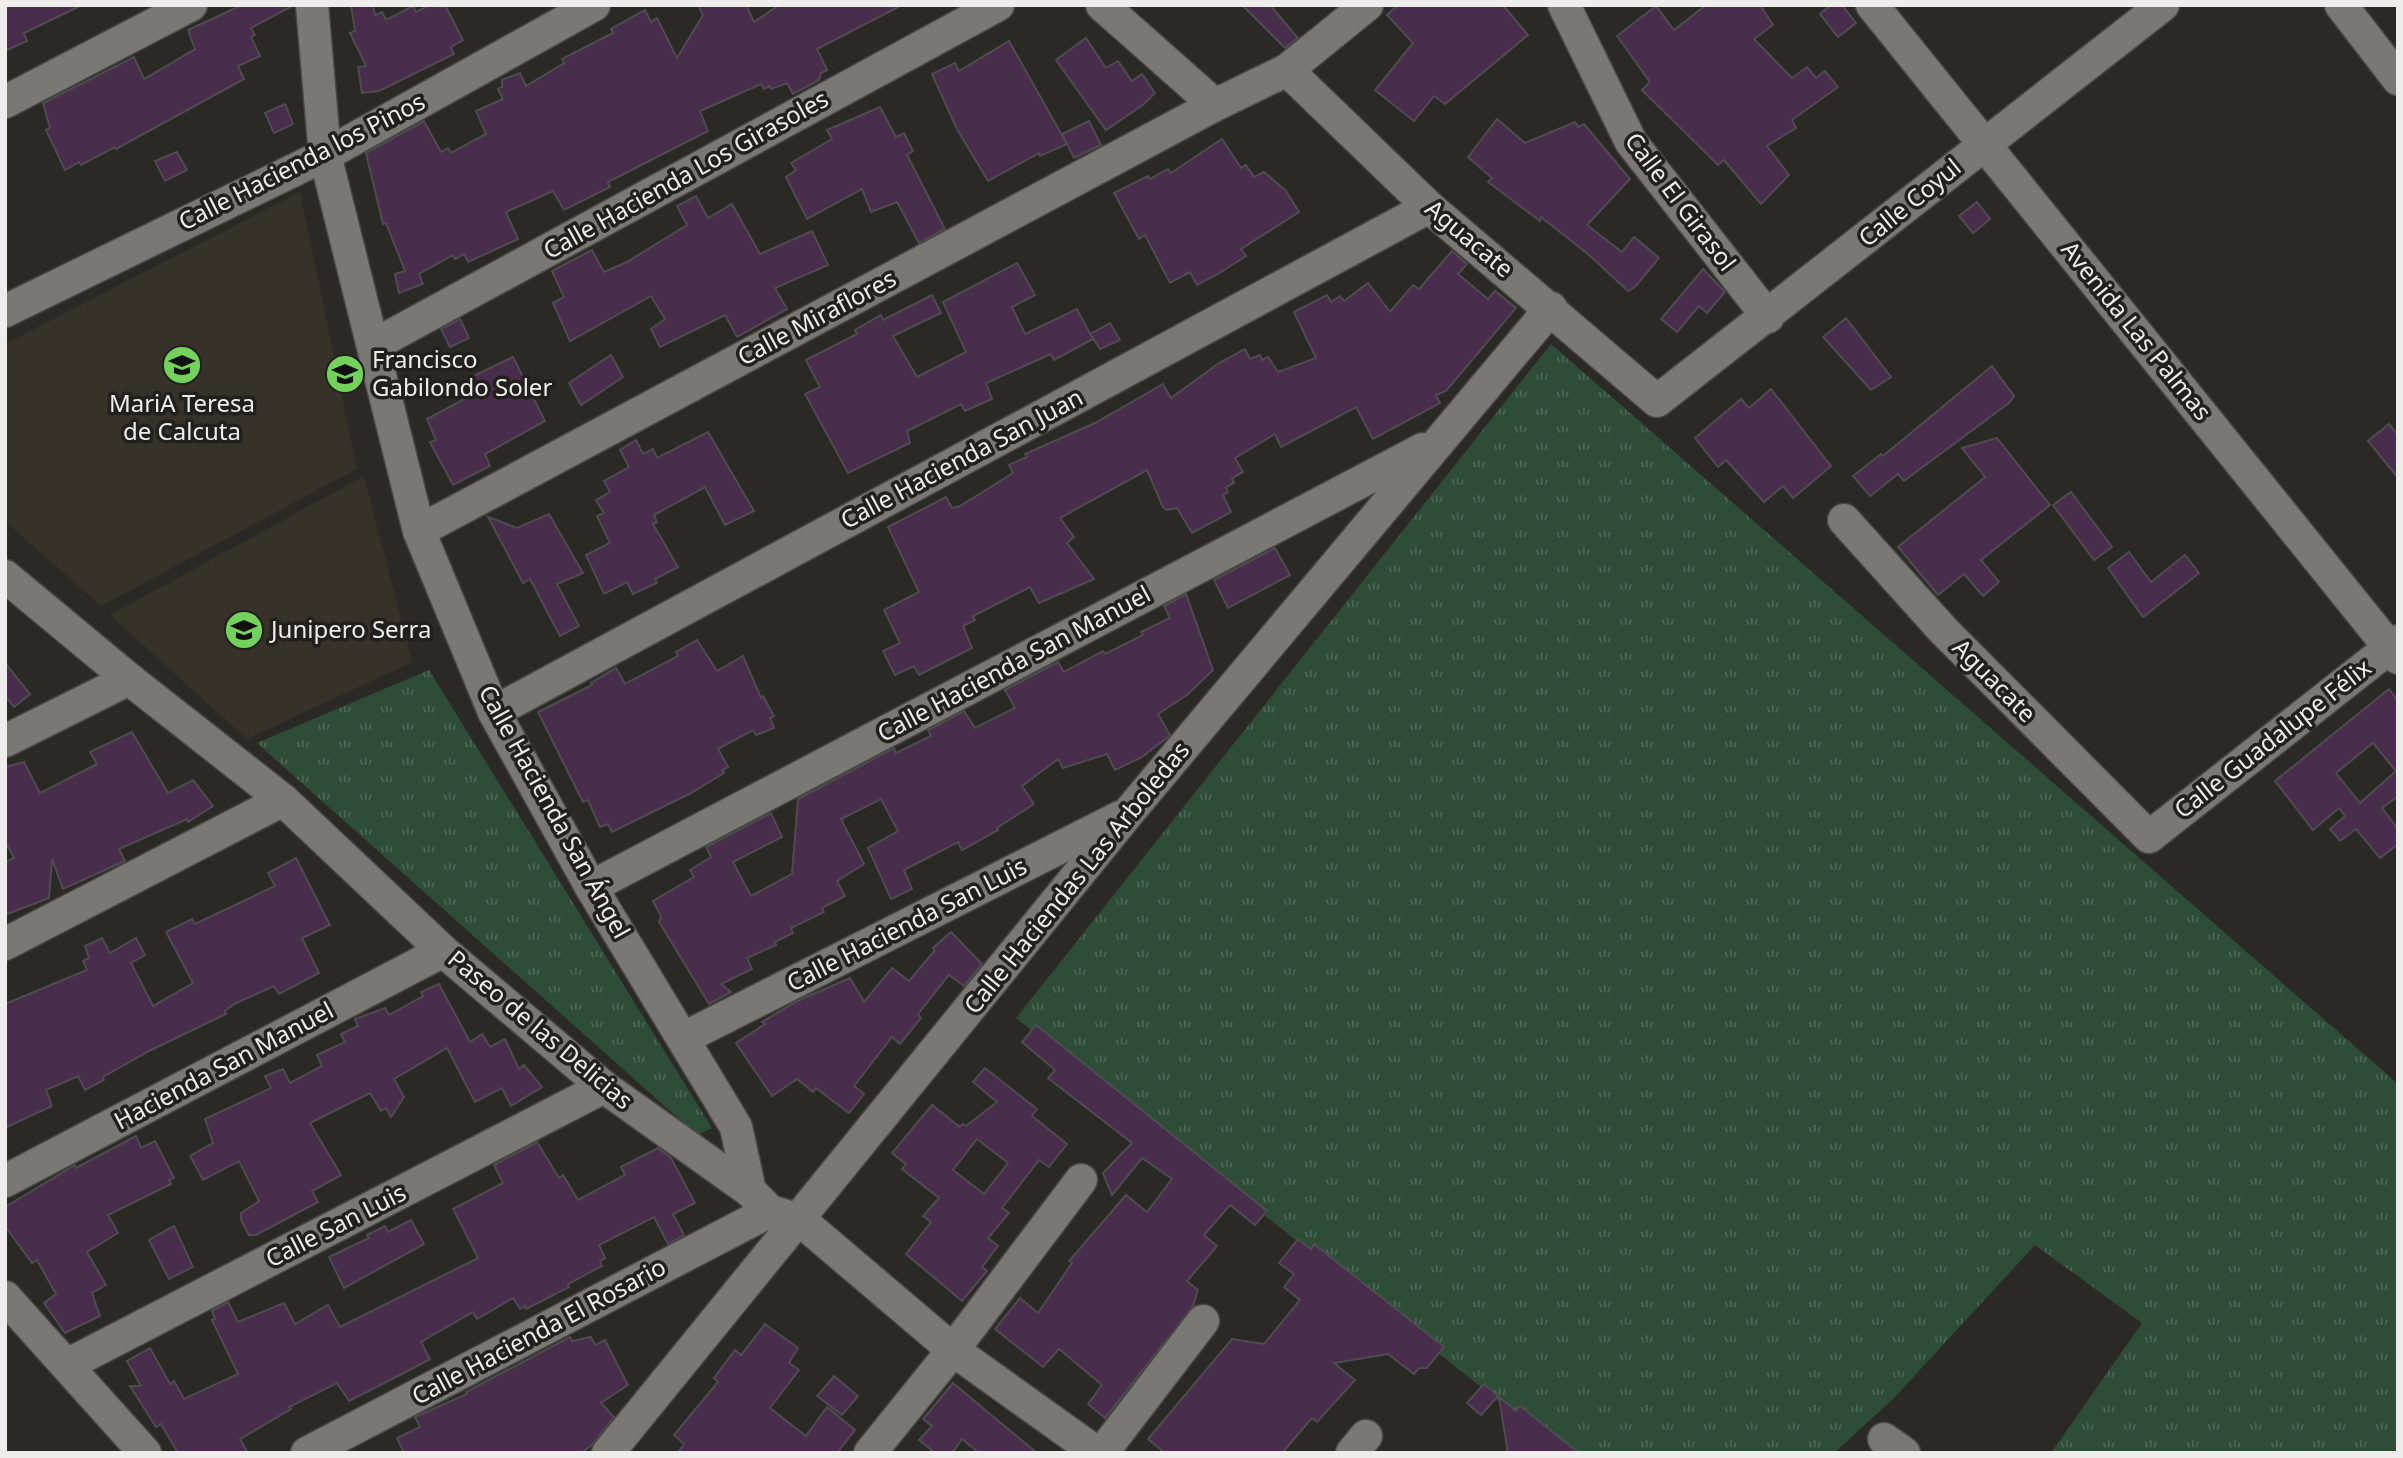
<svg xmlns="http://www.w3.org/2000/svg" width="2403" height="1458" font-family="'Noto Sans',sans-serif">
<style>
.built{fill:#36322a}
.grass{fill:url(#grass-tufts)}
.building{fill:#492d4d;stroke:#4f4c4f;stroke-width:2;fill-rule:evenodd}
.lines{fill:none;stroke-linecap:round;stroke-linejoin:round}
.minor-casing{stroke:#484744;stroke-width:35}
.minor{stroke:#7a7875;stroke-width:32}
.labels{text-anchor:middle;stroke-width:7;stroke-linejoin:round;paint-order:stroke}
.street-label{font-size:24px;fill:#eeedeb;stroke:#21201d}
.poi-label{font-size:24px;fill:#eeedeb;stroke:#21201d;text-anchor:start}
</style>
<defs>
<pattern id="grass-tufts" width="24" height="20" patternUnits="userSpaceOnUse" patternTransform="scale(1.75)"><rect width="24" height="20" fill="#2e4d39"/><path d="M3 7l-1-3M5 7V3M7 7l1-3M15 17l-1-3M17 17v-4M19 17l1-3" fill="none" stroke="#4d6756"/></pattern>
</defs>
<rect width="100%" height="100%" fill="#2b2926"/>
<g class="built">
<path d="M 300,192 L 357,469 L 101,606 L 5,521 L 5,344 Z"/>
<path d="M 364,476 L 412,662 L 247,739 L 110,615 Z"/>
</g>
<g class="grass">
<path d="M 1551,344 L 2398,1084 L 2398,1453 L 2051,1453 L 2142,1323 L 2035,1245 L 1893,1399 L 1834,1453 L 1564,1453 L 1016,1018 Z"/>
<path d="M 429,670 L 712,1128 L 697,1135 L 257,743 Z"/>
</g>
<g class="building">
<path d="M 5,5 L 82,5 L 24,33 L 27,41 L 5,51 Z"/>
<path d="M 242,5 L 294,5 L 251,28 L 255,35 L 251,37 L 260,56 L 238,66 L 244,79 L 116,149 L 115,147 L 81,165 L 79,162 L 65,170 L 46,130 L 50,128 L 43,103 L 134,57 L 144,79 L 195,49 L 188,30 Z"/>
<path d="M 351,5 L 373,5 L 375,15 L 382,12 L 386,20 L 413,6 L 416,12 L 430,5 L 445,5 L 463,40 L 451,47 L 454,54 L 379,91 L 362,93 L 358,67 L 366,66 L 350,33 L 355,31 Z"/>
<path d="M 698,5 L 746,5 L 754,22 L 779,5 L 902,5 L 817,49 L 827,70 L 821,73 L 819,80 L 793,94 L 787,83 L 771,89 L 770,86 L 764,89 L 761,84 L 700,111 L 708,131 L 608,182 L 610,187 L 564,210 L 553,191 L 506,212 L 518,239 L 468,262 L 464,254 L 455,259 L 453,255 L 419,274 L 423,284 L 399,293 L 395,274 L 405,271 L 386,223 L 383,224 L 366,153 L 424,121 L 441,152 L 448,148 L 451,153 L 486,134 L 476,111 L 503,99 L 498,89 L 502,87 L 502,80 L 520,73 L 526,86 L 564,63 L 562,59 L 613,33 L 611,29 L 645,10 L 651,22 L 657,18 L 677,58 L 703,15 Z"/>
<path d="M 1242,5 L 1270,5 L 1298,38 L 1285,48 Z"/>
<path d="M 1398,5 L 1503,5 L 1528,35 L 1445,104 L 1434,96 L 1414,121 L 1375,90 L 1413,43 L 1387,15 Z"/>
<path d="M 1706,5 L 1760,5 L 1773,25 L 1754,39 L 1792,78 L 1807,67 L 1816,78 L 1825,71 L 1838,87 L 1792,120 L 1796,128 L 1767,146 L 1789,175 L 1761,204 L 1724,160 L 1718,165 L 1642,90 L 1650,82 L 1617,36 L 1656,6 L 1674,30 Z"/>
<path d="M 1831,5 L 1842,5 L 1856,23 L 1838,37 L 1820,14 Z"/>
<path d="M 1086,38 L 1106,68 L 1118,61 L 1132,81 L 1142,74 L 1155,93 L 1144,104 L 1106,130 L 1056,60 Z"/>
<path d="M 1009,41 L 1067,144 L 1040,156 L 1039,153 L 988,181 L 957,129 L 932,74 L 955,63 L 959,71 Z"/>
<path d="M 285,104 L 293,124 L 274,133 L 265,113 Z"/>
<path d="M 880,107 L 896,137 L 904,133 L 913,151 L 907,155 L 945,229 L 919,243 L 897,202 L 871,212 L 862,189 L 807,219 L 786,177 L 796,170 L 791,163 L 832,139 L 827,130 Z"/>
<path d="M 1497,119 L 1525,143 L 1575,122 L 1578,127 L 1584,124 L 1630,179 L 1587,225 L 1622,252 L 1634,237 L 1659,258 L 1635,287 L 1628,291 L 1589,255 L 1541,217 L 1540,221 L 1488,182 L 1492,178 L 1468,157 Z"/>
<path d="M 1089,121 L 1101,145 L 1074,158 L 1062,134 Z"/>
<path d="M 1222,139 L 1241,168 L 1246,165 L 1254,177 L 1264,172 L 1286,191 L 1299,212 L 1241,249 L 1246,256 L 1218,274 L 1197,285 L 1190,272 L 1170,283 L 1145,235 L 1139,239 L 1114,193 L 1148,176 L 1150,179 L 1168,169 L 1171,173 Z"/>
<path d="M 177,152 L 187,170 L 165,181 L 155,161 Z"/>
<path d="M 696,196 L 708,218 L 732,204 L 760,254 L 812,231 L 828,265 L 775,288 L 787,309 L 737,337 L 725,315 L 660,347 L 651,329 L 665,319 L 651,296 L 570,341 L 553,303 L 564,297 L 552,271 L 592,250 L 604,272 L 627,262 L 687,225 L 677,206 Z"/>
<path d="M 1977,202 L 1990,219 L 1973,233 L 1959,216 Z"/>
<path d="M 1452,251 L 1467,264 L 1458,274 L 1488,299 L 1495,291 L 1516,308 L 1446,391 L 1436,395 L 1440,403 L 1373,439 L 1356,407 L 1281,447 L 1275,434 L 1235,458 L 1243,472 L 1232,478 L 1234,483 L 1226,487 L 1228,492 L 1223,495 L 1231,512 L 1192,533 L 1177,508 L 1167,510 L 1163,507 L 1147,470 L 1060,518 L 1074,537 L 1067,543 L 1094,579 L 1039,603 L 1030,587 L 973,616 L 975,620 L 963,626 L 972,648 L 919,675 L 914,666 L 895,675 L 883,651 L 900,643 L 884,610 L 919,592 L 888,527 L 946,497 L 952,508 L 960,506 L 1013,473 L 1009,465 L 1027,457 L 1025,454 L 1095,423 L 1163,384 L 1171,398 L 1219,363 L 1245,349 L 1250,359 L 1260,355 L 1262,360 L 1268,357 L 1278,372 L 1316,358 L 1294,312 L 1327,295 L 1331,302 L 1340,296 L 1344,301 L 1368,283 L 1390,312 L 1413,285 L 1419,289 Z"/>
<path d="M 1017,263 L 1035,295 L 1012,307 L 1025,334 L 1077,309 L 1093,339 L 1054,360 L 1051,354 L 986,383 L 992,399 L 965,411 L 961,404 L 907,431 L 910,443 L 848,473 L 805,394 L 820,387 L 806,360 L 857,334 L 855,330 L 881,315 L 883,320 L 932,295 L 941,313 L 893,336 L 917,377 L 966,352 L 943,302 Z"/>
<path d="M 1703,269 L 1725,292 L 1707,313 L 1699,306 L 1677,332 L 1661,319 Z"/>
<path d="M 1846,318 L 1891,377 L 1871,390 L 1823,337 Z"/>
<path d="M 460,319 L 469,338 L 450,347 L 441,329 Z"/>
<path d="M 1110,323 L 1120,340 L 1100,349 L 1090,334 Z"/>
<path d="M 611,355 L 623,377 L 581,405 L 569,383 Z"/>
<path d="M 513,357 L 545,421 L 485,454 L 490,466 L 453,485 L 430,442 L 436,440 L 427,419 L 474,394 L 467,379 Z"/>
<path d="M 1992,366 L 2014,396 L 2009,403 L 1904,481 L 1898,474 L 1870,496 L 1853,476 L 1881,454 L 1883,456 Z"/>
<path d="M 1771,389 L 1831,466 L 1793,498 L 1783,486 L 1764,502 L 1726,460 L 1718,467 L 1695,438 L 1741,399 L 1749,408 Z"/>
<path d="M 2389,424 L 2398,435 L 2398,478 L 2368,441 Z"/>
<path d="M 708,432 L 754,511 L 725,525 L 705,487 L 654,515 L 657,522 L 653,524 L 678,567 L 655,579 L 657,583 L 633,594 L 627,582 L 604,594 L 586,555 L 610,543 L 597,516 L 604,513 L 596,500 L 610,492 L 604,481 L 629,467 L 620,450 L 636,440 L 643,454 L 653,449 L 657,458 Z"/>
<path d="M 1997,438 L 2050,505 L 1981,560 L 1999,582 L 1983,596 L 1964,574 L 1938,595 L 1898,547 L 1985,477 L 1962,448 Z"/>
<path d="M 2071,492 L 2112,547 L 2094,560 L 2053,505 Z"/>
<path d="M 549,514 L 583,573 L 557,584 L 579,626 L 560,636 L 530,579 L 523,583 L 488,517 L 517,528 Z"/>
<path d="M 1275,548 L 1290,575 L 1228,608 L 1214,580 Z"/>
<path d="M 2129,552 L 2151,582 L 2185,555 L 2199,573 L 2143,617 L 2108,568 Z"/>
<path d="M 1186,594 L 1213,670 L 1187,695 L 1158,714 L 1170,735 L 1168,737 L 1142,757 L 1115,770 L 1107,754 L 1063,768 L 1058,759 L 1022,786 L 1034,804 L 997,828 L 998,830 L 962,850 L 958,842 L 904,870 L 912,889 L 891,899 L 868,848 L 898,831 L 881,799 L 841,819 L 864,864 L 837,881 L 845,896 L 822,908 L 824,912 L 791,928 L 793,933 L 775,942 L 776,945 L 747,958 L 752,969 L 721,984 L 731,992 L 709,1004 L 659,922 L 661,916 L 653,901 L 694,877 L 690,870 L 711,857 L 706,847 L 771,813 L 782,837 L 733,862 L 751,896 L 792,874 L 798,799 L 894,748 L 896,753 L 931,736 L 928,730 L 964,711 L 975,728 L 1015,708 L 1005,690 L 1058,662 L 1064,672 L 1103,651 L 1105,654 L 1143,635 L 1141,632 L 1170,618 L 1164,606 Z"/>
<path d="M 697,640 L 717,671 L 743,656 L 761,698 L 763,696 L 774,716 L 770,718 L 774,728 L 756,735 L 753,730 L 718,749 L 728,767 L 722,770 L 724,773 L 691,793 L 612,832 L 608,824 L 600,827 L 588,800 L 583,802 L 538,712 L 592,685 L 591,683 L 616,668 L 625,684 L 678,656 L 676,652 Z"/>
<path d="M 5,663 L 30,694 L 14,707 L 5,696 Z"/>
<path d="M 2389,689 L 2398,701 L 2398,796 L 2382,808 L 2398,829 L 2398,844 L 2380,858 L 2356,829 L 2340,841 L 2330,829 L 2345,816 L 2339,808 L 2313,830 L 2275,781 ZM 2373,743 L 2396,771 L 2360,803 L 2336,773 Z"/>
<path d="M 132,732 L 168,793 L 193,780 L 213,806 L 188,822 L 187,819 L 119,849 L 125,861 L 63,889 L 52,859 L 49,898 L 5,915 L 5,862 L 14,858 L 5,841 L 5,767 L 24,762 L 40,793 L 97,764 L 90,752 Z"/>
<path d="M 296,858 L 330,925 L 302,938 L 319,973 L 279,994 L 274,986 L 234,1004 L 225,1011 L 226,1014 L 149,1051 L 103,1077 L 104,1080 L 85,1090 L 78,1076 L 46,1090 L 52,1106 L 5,1128 L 5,1004 L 87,970 L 83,961 L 89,958 L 85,946 L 102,938 L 110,953 L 136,938 L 145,955 L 131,963 L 153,1006 L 193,983 L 166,932 L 192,919 L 195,924 L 275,886 L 268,873 Z"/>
<path d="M 951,932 L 982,964 L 964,986 L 949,975 L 918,1014 L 921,1018 L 900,1044 L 892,1037 L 854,1086 L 864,1094 L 849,1113 L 816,1088 L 813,1092 L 797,1079 L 772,1096 L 736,1043 L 765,1024 L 762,1022 L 797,1001 L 850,978 L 864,1002 L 892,968 L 909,981 L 935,950 L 933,948 Z"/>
<path d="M 439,984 L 470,1042 L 482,1034 L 490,1047 L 505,1039 L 519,1069 L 524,1065 L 542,1087 L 511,1106 L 502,1088 L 475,1102 L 447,1048 L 394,1079 L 404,1097 L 391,1117 L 386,1108 L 381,1111 L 370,1093 L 310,1123 L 341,1175 L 312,1191 L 318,1202 L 256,1235 L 249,1235 L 241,1220 L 241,1213 L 259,1201 L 239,1161 L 203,1180 L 190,1156 L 213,1143 L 205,1119 L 271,1088 L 265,1076 L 283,1069 L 290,1083 L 322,1066 L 317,1055 L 345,1042 L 341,1034 L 358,1026 L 355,1019 L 385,1008 L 389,1015 L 423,996 L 421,992 Z"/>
<path d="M 1036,1025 L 1267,1211 L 1255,1225 L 1230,1205 L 1204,1235 L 1217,1246 L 1187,1281 L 1198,1290 L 1193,1306 L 1105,1418 L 1088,1404 L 1102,1385 L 1059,1349 L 1043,1367 L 995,1329 L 1020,1298 L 1038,1313 L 1072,1263 L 1069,1261 L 1126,1195 L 1147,1212 L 1172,1179 L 1142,1158 L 1112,1195 L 1103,1173 L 1132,1143 L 1048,1078 L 1055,1070 L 1022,1042 Z"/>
<path d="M 985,1068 L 1037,1109 L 1032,1116 L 1067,1144 L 1049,1167 L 1039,1160 L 1002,1208 L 1009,1213 L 988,1238 L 998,1246 L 982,1267 L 987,1271 L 962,1301 L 906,1254 L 931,1222 L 923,1216 L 939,1198 L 902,1169 L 906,1164 L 892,1153 L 932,1105 L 960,1127 L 963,1124 L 966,1126 L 997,1102 L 973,1082 ZM 977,1139 L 1008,1163 L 984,1194 L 953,1170 Z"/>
<path d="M 136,1136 L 141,1148 L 155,1141 L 174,1178 L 169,1180 L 171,1184 L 108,1215 L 118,1233 L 87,1252 L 106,1285 L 92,1293 L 100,1316 L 65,1333 L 44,1303 L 56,1294 L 37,1260 L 32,1263 L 5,1226 L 5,1207 L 75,1165 L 76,1168 Z"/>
<path d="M 537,1142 L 559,1178 L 563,1175 L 578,1200 L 625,1175 L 621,1167 L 658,1148 L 671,1158 L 695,1203 L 673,1214 L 684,1235 L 668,1244 L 654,1217 L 599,1245 L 605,1258 L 600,1261 L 602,1266 L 568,1284 L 569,1287 L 526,1309 L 525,1306 L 520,1309 L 513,1298 L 477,1319 L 473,1312 L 421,1342 L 430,1359 L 402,1374 L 349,1401 L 337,1383 L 289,1407 L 291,1409 L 240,1439 L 248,1453 L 178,1453 L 161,1424 L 156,1427 L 130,1386 L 141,1386 L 127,1361 L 150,1348 L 170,1384 L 174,1381 L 184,1399 L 238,1374 L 212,1320 L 215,1319 L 212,1311 L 228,1302 L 238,1322 L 284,1303 L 295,1324 L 328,1305 L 340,1327 L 478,1258 L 453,1209 L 503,1183 L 494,1165 Z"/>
<path d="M 411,1220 L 424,1244 L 344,1288 L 329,1257 L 369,1238 L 367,1235 L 385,1226 L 388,1232 Z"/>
<path d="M 174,1226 L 193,1267 L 169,1279 L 149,1240 Z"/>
<path d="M 1298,1239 L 1311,1249 L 1314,1244 L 1444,1347 L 1427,1368 L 1419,1368 L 1414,1374 L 1388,1354 L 1334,1363 L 1355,1380 L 1317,1422 L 1312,1418 L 1282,1453 L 1165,1453 L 1148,1439 L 1232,1339 L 1264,1344 L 1300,1300 L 1284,1287 L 1294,1274 L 1279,1263 Z"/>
<path d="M 765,1324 L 798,1348 L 789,1363 L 799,1370 L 770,1408 L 806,1436 L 827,1407 L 855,1430 L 837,1453 L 678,1453 L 684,1444 L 674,1435 L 718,1382 L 714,1378 L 735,1350 L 741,1355 Z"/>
<path d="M 570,1337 L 572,1341 L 591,1337 L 595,1345 L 605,1340 L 628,1385 L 601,1403 L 614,1417 L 592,1445 L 581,1453 L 404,1453 L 397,1438 L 420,1427 L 415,1417 L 467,1394 L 466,1392 Z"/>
<path d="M 834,1376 L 858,1396 L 842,1415 L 817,1396 Z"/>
<path d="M 953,1383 L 990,1414 L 1037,1453 L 979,1453 L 962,1439 L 952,1453 L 935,1453 L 919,1440 L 932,1426 L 923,1419 Z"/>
<path d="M 1484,1384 L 1498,1396 L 1481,1415 L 1467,1403 Z"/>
<path d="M 1499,1397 L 1516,1411 L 1520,1406 L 1579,1453 L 1508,1453 Z"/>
</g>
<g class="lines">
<g class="minor-casing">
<g id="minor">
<path d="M 312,5 L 325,155 L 419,531 L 494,712 L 591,887 L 736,1127 L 750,1191"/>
<path d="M 1102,5 L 1215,105"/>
<path d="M 1564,5 L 1631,142 L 1768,317"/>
<path d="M 1872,5 L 2398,658"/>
<path d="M 2341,5 L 2398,79"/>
<path d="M 1287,70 L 1429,207 L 1657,401 L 2163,5"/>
<path d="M 5,102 L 191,5"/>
<path d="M 5,311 L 325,155 L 594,5"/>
<path d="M 374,345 L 998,5"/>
<path d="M 1844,520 L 1943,630 L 2149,837 L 2398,641"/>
<path d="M 419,531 L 1215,105 L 1287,70 L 1367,5"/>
<path d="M 5,576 L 129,679 L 283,800 L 443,951 L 604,1087 L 750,1191 L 770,1211 L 800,1220 L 953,1350 L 1097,1453"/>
<path d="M 494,712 L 1429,207"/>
<path d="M 5,741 L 129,679"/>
<path d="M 591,887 L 1423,449"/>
<path d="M 5,944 L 283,800"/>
<path d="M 684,1038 L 1120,817"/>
<path d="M 5,1181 L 443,951"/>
<path d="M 5,1297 L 145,1453"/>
<path d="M 67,1365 L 604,1087"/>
<path d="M 1884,1439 L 1904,1453"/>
<path d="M 307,1453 L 770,1211"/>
<path d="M 608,1453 L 1129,812 L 1551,308"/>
<path d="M 870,1453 L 953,1350 L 1081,1180"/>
<path d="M 1102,1453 L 1203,1321"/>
<path d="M 1352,1453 L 1366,1436"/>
</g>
</g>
<use href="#minor" class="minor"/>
</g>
<defs>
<g id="school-disc" transform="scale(2.0125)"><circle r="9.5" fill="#74d25c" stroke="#21201d"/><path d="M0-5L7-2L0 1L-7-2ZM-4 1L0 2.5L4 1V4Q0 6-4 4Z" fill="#111"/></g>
</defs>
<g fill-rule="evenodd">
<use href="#school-disc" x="182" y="365"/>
<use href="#school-disc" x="345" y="374"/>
<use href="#school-disc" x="244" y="630"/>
</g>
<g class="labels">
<g class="street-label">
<text transform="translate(302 162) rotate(-27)" y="8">Calle Hacienda los Pinos</text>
<text transform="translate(686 175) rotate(-29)" y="8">Calle Hacienda Los Girasoles</text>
<text transform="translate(1680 202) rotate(53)" y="8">Calle El Girasol</text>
<text transform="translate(1910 203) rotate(-39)" y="8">Calle Coyul</text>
<text transform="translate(1469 239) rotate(40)" y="8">Aguacate</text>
<text transform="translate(817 318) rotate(-28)" y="8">Calle Miraflores</text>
<text transform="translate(2136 331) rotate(51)" y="8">Avenida Las Palmas</text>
<text transform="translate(962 459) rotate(-28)" y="8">Calle Hacienda San Juan</text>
<text transform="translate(1014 664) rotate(-28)" y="8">Calle Hacienda San Manuel</text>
<text transform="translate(1994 681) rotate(45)" y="8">Aguacate</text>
<text transform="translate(2273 739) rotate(-38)" y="8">Calle Guadalupe Félix</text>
<text transform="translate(554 812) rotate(61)" y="8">Calle Hacienda San Ángel</text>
<text transform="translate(1077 878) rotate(-51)" y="8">Calle Haciendas Las Arboledas</text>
<text transform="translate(907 925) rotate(-27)" y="8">Calle Hacienda San Luis</text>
<text transform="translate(540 1030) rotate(40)" y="8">Paseo de las Delicias</text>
<text transform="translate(224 1066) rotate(-28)" y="8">Hacienda San Manuel</text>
<text transform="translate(336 1226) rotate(-27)" y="8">Calle San Luis</text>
<text transform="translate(539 1332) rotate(-28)" y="8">Calle Hacienda El Rosario</text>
</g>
<g class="poi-label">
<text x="372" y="368">Francisco<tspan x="372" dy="28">Gabilondo Soler</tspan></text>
<text x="182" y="412" text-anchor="middle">MariA Teresa<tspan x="182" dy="28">de Calcuta</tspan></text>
<text x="271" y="638">Junipero Serra</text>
</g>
</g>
<rect width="2403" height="1458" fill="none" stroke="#eeedeb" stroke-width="14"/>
</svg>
